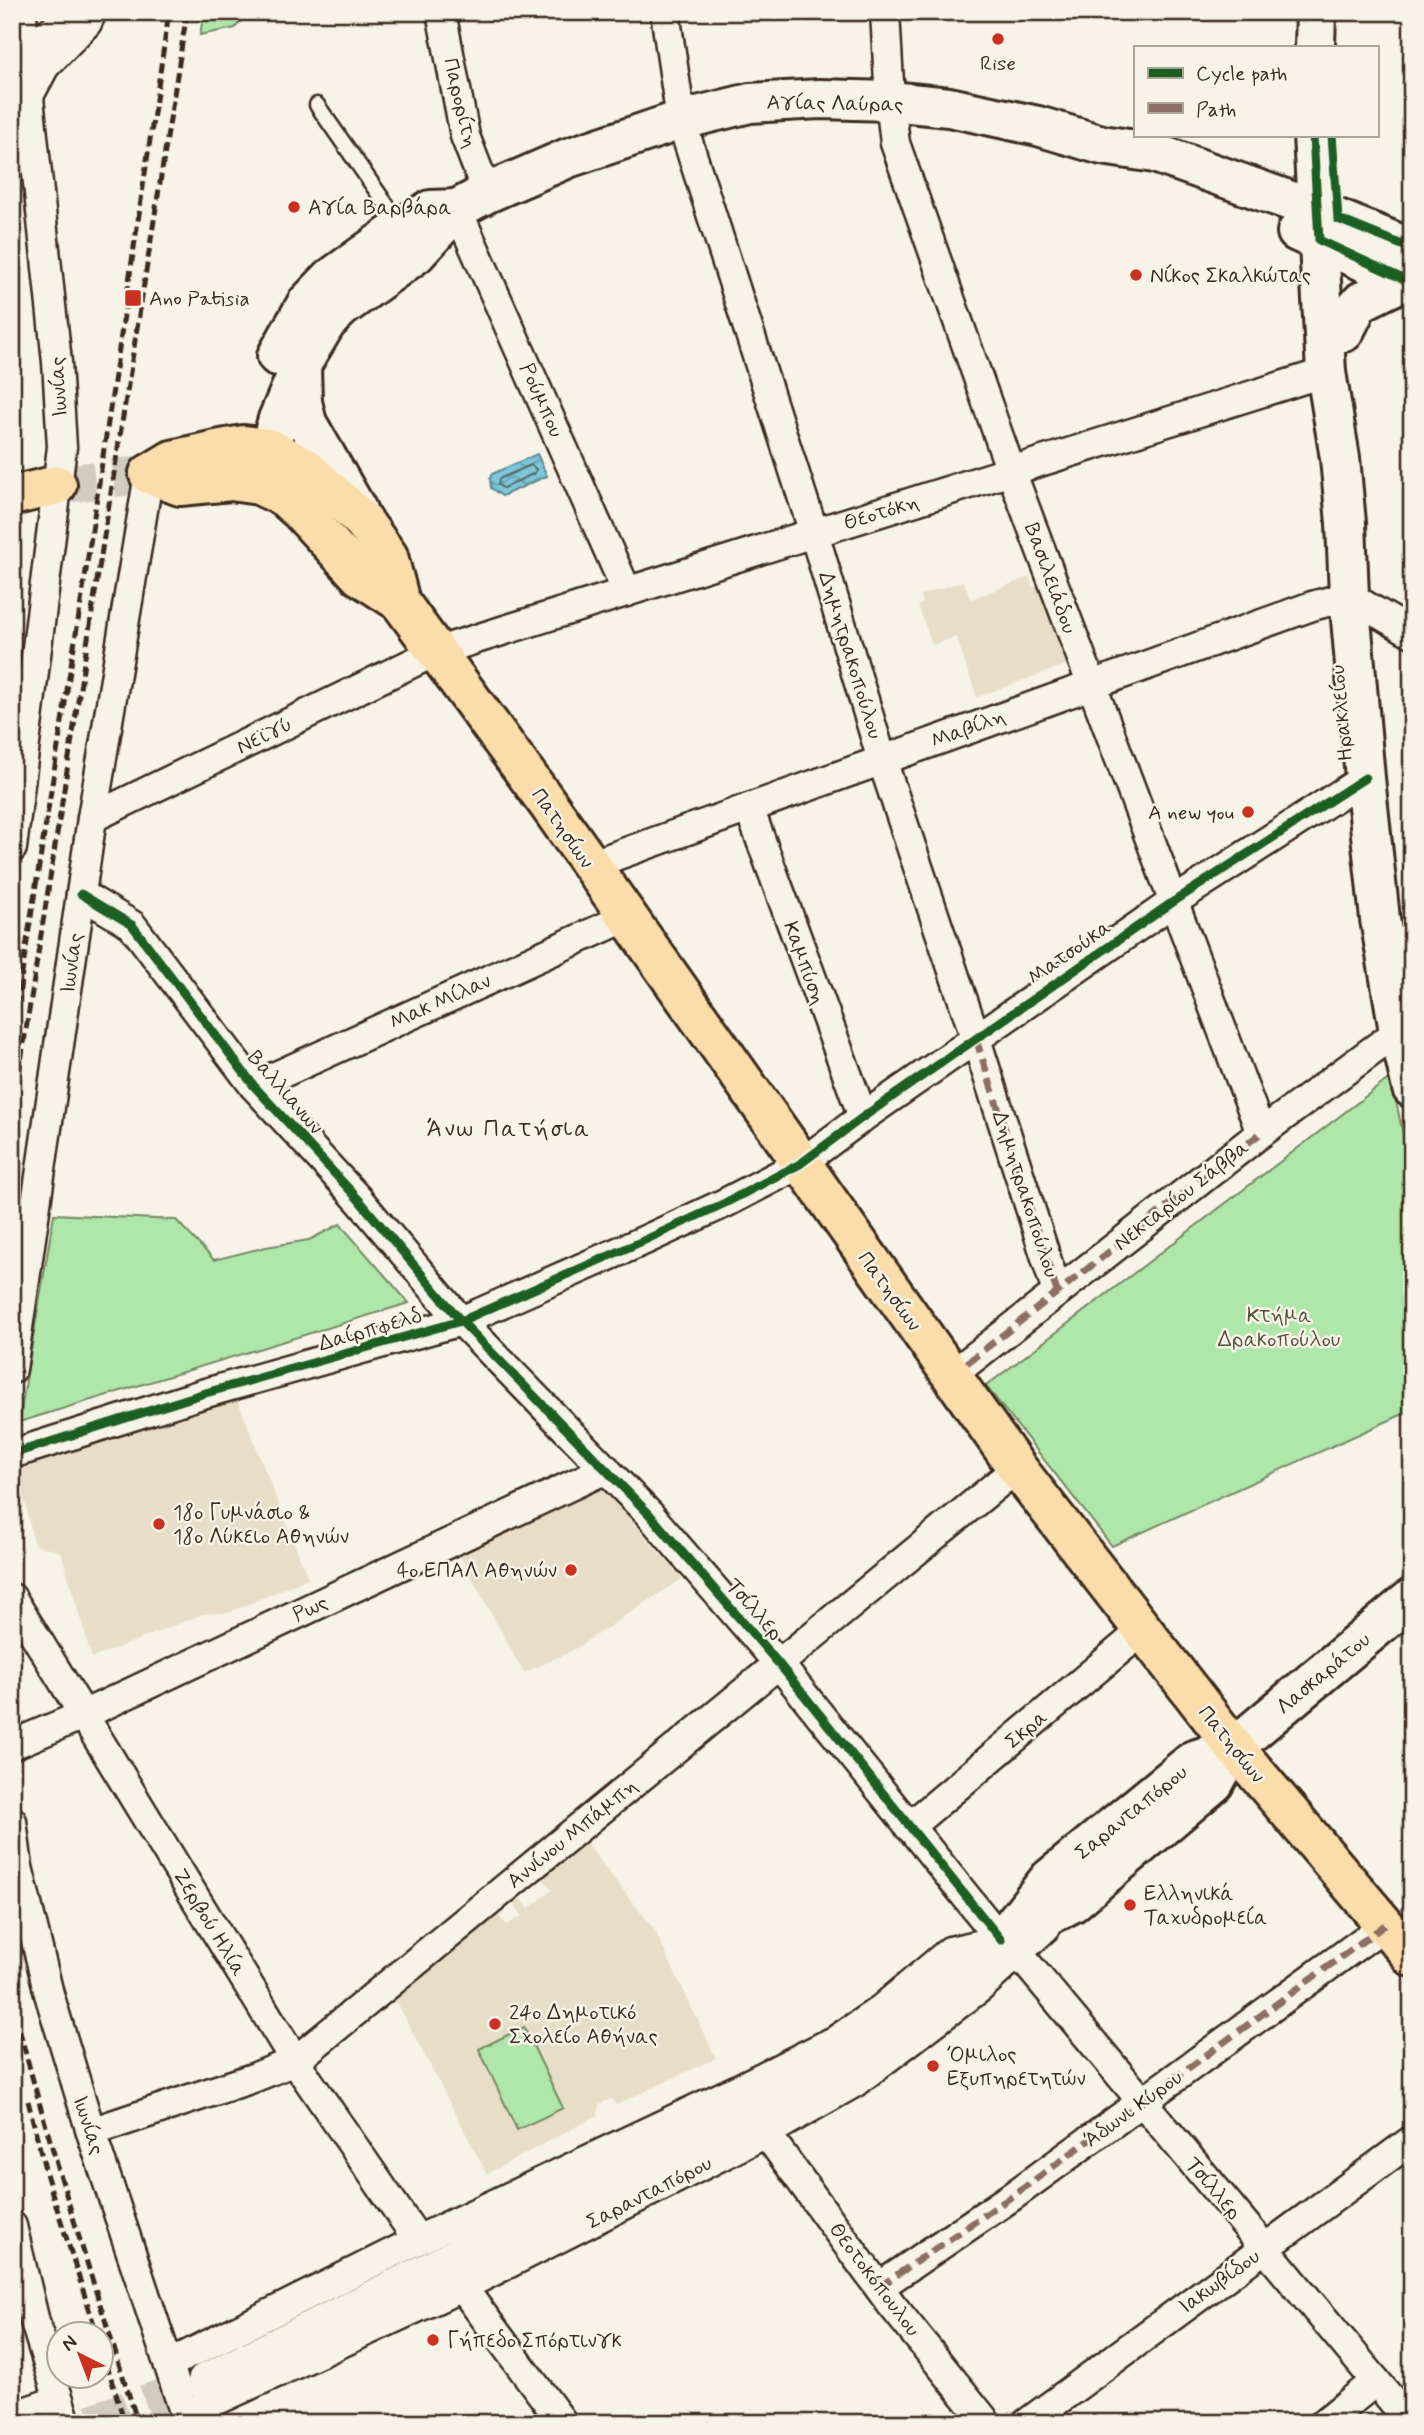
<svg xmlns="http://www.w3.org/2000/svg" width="1424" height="2435" font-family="Mynerve,sans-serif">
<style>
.built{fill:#e8dec8}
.green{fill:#afe6a9;stroke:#758864;stroke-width:2}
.water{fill:url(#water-waves);stroke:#61888f;stroke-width:2}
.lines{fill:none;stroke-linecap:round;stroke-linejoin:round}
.shore{stroke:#556969;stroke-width:2}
.secondary-tunnel{stroke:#d1cbc0;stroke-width:38;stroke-dasharray:38 19;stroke-linecap:butt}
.primary-tunnel{stroke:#d1cbc0;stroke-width:38;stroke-dasharray:38 19;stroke-linecap:butt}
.lane-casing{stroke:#3b2a1e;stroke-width:19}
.street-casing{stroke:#3b2a1e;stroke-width:33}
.secondary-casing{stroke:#3b2a1e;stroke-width:44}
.primary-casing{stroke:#3b2a1e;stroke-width:44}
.lane{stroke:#f7f3e8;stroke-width:14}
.street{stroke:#f7f3e8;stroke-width:28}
.secondary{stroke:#f7f3e8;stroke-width:38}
.primary{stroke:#faddab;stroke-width:38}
.rail{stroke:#3b2a1e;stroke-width:5;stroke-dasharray:10 5;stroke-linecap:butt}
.quiet{stroke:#8d6e63;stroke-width:7;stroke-dasharray:14 7;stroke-linecap:butt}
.cycleway-casing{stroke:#f7f3e8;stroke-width:13}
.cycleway{stroke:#1b5e20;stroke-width:9}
.poi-dot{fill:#c8321e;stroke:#f7f3e8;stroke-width:2.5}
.labels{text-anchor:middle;stroke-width:5;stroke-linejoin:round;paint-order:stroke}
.poi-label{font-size:21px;fill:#3b2a1e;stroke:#f7f3e8;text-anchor:start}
.street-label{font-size:21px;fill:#3b2a1e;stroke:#f7f3e8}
.park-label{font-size:21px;fill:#52503a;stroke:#f7f3e8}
.quarter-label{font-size:24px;letter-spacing:2px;fill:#3b2a1e;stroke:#f7f3e8}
</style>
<defs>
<pattern id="water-waves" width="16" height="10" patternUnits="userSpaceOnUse" patternTransform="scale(1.75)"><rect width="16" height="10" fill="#7bc7da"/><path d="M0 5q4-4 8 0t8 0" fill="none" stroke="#66a2b0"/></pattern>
</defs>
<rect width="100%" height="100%" fill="#f7f3e8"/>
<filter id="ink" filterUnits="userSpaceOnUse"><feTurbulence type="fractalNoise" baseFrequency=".0143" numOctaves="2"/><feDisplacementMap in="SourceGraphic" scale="14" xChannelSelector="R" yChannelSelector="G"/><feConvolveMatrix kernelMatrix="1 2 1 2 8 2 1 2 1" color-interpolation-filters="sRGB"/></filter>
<g filter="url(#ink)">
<g class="built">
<path d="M 1029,577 L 1033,587 L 1038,585 L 1066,665 L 977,697 L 956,637 L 932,645 L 918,605 L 923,603 L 921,595 L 963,581 L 971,599 Z"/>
<path d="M 236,1396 L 308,1578 L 228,1613 L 203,1614 L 92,1658 L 61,1552 L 34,1545 L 17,1464 Z"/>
<path d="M 598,1482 L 682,1579 L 570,1652 L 524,1673 L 457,1551 Z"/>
<path d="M 585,1842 L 654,1929 L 716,2058 L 616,2105 L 611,2099 L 599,2104 L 598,2115 L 487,2174 L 394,1997 L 496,1913 L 507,1925 L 522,1916 L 511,1900 L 517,1895 L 529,1908 L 552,1890 L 541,1877 Z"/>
</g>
<g class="green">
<path d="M 204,12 L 248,12 L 235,28 L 200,35 Z"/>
<path d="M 1391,1077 L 1412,1177 L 1412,1410 L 1112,1546 L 986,1386 Z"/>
<path d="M 54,1214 L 176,1220 L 214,1260 L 266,1247 L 309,1240 L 340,1224 L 409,1303 L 19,1422 Z"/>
<path d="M 524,2027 L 563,2108 L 517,2130 L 479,2049 Z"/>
</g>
<path class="water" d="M 537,454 L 547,476 L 502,496 L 491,488 L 490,479 L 492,474 Z"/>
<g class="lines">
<path class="shore" d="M 531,465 L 536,469 L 535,473 L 503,488 L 498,485 L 499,479 Z"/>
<path class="secondary-tunnel" d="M 92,2423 L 207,2382"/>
<path class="primary-tunnel" d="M 57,485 L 149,474"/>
<g class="lane-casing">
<path id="lane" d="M 317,105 L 401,226"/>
</g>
<g class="street-casing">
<g id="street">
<path d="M 441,12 L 465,136 L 487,193"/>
<path d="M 665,12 L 681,120 L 814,533 L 882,760 L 976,1039 L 1057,1292"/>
<path d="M 885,12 L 890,101 L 895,143 L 1011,471 L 1261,1133"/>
<path d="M 12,57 L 80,12"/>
<path d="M 30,94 L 45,66 L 87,23 L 92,12"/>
<path d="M 457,209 L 627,592"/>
<path d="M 749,808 L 863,1117"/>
<path d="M 92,818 L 435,652 L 1326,372"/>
<path d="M 12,848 L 62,447 L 57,362 L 24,51 L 22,12"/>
<path d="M 590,865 L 1312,606 L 1349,596 L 1412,633"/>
<path d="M 81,894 L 132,925 L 254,1086 L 359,1200 L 461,1321 L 650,1515 L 779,1664 L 1001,1940 L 950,1951 L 880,2010 L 836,2040 L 734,2091 L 418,2240 L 169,2364"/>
<path d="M 254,1086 L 627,917"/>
<path d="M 967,1363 L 1261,1133 L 1399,1031"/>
<path d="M 12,1369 L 92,818 L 149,474"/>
<path d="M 12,1454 L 202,1394 L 461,1321 L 645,1240 L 725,1203 L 800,1164 L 863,1117 L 1173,902 L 1365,778"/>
<path d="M 12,1598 L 295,2061 L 418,2240"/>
<path d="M 12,1745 L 83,1715 L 606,1469"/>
<path d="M 12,1821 L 18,1867 L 49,1994 L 91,2132 L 188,2423"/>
<path d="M 909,1827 L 1142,1631"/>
<path d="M 1018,1953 L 1411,2423"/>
<path d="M 91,2132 L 253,2078 L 295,2061 L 1017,1468"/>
<path d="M 766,2133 L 891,2304 L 987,2423"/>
<path d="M 12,2226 L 35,2322 L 66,2423"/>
<path d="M 462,2287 L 563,2423"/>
<path d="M 879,2287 L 1014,2195 L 1385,1925"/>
<path d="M 185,2415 L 462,2287 L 766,2133 L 854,2083 L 981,1987 L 1046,1927"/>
<path d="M 12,2416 L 59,2400"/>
<path d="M 1027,2423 L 1412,2140"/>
<path d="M 1324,2423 L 1376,2381"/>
</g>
</g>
<g class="secondary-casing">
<g id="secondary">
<path d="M 1315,47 L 1316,12"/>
<path d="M 1313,135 L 1326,372 L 1340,458 L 1346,523 L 1349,596 L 1365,778 L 1380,919 L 1399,1031 L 1412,1088"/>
<path d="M 1297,232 L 1412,283"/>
<path d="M 1344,332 L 1356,308 L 1362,301 L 1405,280"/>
<path d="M 277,356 L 307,303 L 331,278 L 402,227 L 430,210 L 457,209"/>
<path d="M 301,367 L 302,402 L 307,423 L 357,510"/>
<path d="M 260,482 L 278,419 L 301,365 L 326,323 L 341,308 L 416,254 L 457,209 L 487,193 L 568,158 L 681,120 L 750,103 L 820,99 L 890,101 L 949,107 L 1038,126 L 1102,145 L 1155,153 L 1316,210 L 1412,249"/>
<path d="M 1008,1931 L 1049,1879 L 1194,1760 L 1234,1747"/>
<path d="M 207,2382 L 815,2080 L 870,2047 L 1001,1940 L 1072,1903 L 1214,1783 L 1234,1747 L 1412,1598"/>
</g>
</g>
<g class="primary-casing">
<g id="primary">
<path d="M 149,474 L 172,460 L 216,450 L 244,445 L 268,448 L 305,467 L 363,521 L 388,556 L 400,602 L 548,804 L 1017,1468 L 1234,1747 L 1412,1957"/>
<path d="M 149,474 L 180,486 L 231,481 L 259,485 L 284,497 L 301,512 L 360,576 L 400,602"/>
<path d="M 12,496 L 57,485"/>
</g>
</g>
<use href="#lane" class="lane"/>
<use href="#street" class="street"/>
<use href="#secondary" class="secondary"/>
<use href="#primary" class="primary"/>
<g class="rail">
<path d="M 12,1036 L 85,577 L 169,12"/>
<path d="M 12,1118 L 187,12"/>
<path d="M 12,2001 C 48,2143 93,2283 138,2423"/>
<path d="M 28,2101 L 47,2177 L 97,2334"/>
<path d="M 102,2349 L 125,2423"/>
</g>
<g class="quiet">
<path d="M 976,1039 L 1057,1292"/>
<path d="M 967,1363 L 1261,1133"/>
<path d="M 879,2287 L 1014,2195 L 1385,1925"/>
</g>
<g class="cycleway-casing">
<g id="cycleway">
<path d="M 1313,135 L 1319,240 L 1412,283"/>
<path d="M 1332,135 L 1338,219 L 1412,249"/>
<path d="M 81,894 L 132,925 L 254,1086 L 359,1200 L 461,1321 L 650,1515 L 779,1664 L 1001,1940"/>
<path d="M 12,1454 L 202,1394 L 461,1321 L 645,1240 L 725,1203 L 800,1164 L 863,1117 L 1173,902 L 1365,778"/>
</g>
</g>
<use href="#cycleway" class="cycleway"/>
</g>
</g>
<g class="poi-dot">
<circle cx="998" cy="39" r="7"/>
<circle cx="294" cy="207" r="7"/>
<circle cx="1136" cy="275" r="7"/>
<rect x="124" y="289" width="18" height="18" rx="3.5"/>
<circle cx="1248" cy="812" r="7"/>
<circle cx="159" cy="1524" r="7"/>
<circle cx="571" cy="1570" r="7"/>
<circle cx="1130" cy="1905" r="7"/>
<circle cx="495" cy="2024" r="7"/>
<circle cx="933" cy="2066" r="7"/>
<circle cx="433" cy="2340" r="7"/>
</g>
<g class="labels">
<g class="poi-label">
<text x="998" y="70" text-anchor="middle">Rise</text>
<text x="308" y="214">Αγία Βαρβάρα</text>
<text x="1150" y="282">Νίκος Σκαλκώτας</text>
<text x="149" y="305">Ano Patisia</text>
<text x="1234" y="819" text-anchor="end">A new you</text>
<text x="173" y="1519">18ο Γυμνάσιο &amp;<tspan x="173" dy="24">18ο Λύκειο Αθηνών</tspan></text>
<text x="557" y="1577" text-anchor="end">4ο ΕΠΑΛ Αθηνών</text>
<text x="1144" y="1900">Ελληνικά<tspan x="1144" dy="24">Ταχυδρομεία</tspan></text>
<text x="509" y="2019">24ο Δημοτικό<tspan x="509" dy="24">Σχολείο Αθήνας</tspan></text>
<text x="947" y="2061">Όμιλος<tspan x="947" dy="24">Εξυπηρετητών</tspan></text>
<text x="447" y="2347">Γήπεδο Σπόρτινγκ</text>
</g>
<g class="street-label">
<text transform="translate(461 103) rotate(77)" y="7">Παρορίτη</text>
<text transform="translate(835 103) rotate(1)" y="7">Αγίας Λαύρας</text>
<text transform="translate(58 387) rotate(-93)" y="7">Ιωνίας</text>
<text transform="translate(542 400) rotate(66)" y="7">Ρούμπου</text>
<text transform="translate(881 512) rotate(-17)" y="7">Θεοτόκη</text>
<text transform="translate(1051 578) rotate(70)" y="7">Βασιλειάδου</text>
<text transform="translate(851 655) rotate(73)" y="7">Δημητρακοπούλου</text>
<text transform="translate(1341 713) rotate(-95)" y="7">Ηρακλείου</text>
<text transform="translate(968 728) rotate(-20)" y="7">Μαβίλη</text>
<text transform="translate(264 735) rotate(-26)" y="7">Νεϊγύ</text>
<text transform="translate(563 828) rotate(55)" y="7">Πατησίων</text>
<text transform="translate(1069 952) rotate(-35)" y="7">Ματσούκα</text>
<text transform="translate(71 963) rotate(-82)" y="7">Ιωνίας</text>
<text transform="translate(805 963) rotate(70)" y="7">Καμπύση</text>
<text transform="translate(440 1001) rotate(-24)" y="7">Μακ Μίλαν</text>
<text transform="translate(286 1092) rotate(49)" y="7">Βαλλιανων</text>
<text transform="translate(1026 1194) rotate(72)" y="7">Δημητρακοπούλου</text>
<text transform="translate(1181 1195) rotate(-38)" y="7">Νεκταρίου Σάββα</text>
<text transform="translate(890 1291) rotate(54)" y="7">Πατησίων</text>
<text transform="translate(370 1329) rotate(-16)" y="7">Δαίρπφελδ</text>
<text transform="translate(310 1608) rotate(-25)" y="7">Ρως</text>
<text transform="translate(755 1609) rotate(49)" y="7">Τσίλλερ</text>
<text transform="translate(1323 1673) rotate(-40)" y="7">Λασκαράτου</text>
<text transform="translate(1026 1729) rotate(-40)" y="7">Σκρα</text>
<text transform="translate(1232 1744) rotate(51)" y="7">Πατησίων</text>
<text transform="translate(1131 1812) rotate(-39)" y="7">Σαρανταπόρου</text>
<text transform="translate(572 1833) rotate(-39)" y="7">Αννίνου Μπάμπη</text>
<text transform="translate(210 1922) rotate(59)" y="7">Ζερβού Ηλία</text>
<text transform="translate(1133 2108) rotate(-36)" y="7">Άδωνι Κύρου</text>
<text transform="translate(89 2125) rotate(72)" y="7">Ιωνίας</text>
<text transform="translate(1214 2188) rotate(50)" y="7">Τσίλλερ</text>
<text transform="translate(649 2192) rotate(-27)" y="7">Σαρανταπόρου</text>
<text transform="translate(875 2279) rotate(53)" y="7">Θεοτοκόπουλου</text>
<text transform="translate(1219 2281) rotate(-36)" y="7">Ιακωβίδου</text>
</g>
<g class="park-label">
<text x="1279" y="1322">Κτήμα<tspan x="1279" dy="24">Δρακοπούλου</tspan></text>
</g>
<g class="quarter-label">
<text x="509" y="1136">Άνω Πατήσια</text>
</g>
</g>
<rect width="1424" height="2435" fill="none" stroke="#f7f3e8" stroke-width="42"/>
<rect x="21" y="21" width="1382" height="2393" fill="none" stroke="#3b2a1e" stroke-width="2.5" filter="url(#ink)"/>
<rect x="1134" y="46" width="245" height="91" fill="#f7f3e8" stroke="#aca397" stroke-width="2"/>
<rect x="1148" y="68" width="35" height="10" fill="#1b5e20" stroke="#aca397" stroke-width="2"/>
<text x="1196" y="80" font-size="21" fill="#3b2a1e">Cycle path</text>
<rect x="1148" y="103" width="35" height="10" fill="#8d6e63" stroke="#aca397" stroke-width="2"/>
<text x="1196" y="116" font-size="21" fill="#3b2a1e">Path</text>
<g transform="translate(80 2355) rotate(318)"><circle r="33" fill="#f7f3e8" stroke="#aca397" stroke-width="2"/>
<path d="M0-5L12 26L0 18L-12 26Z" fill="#c8321e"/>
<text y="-10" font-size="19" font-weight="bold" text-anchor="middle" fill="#3b2a1e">N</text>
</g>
</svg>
